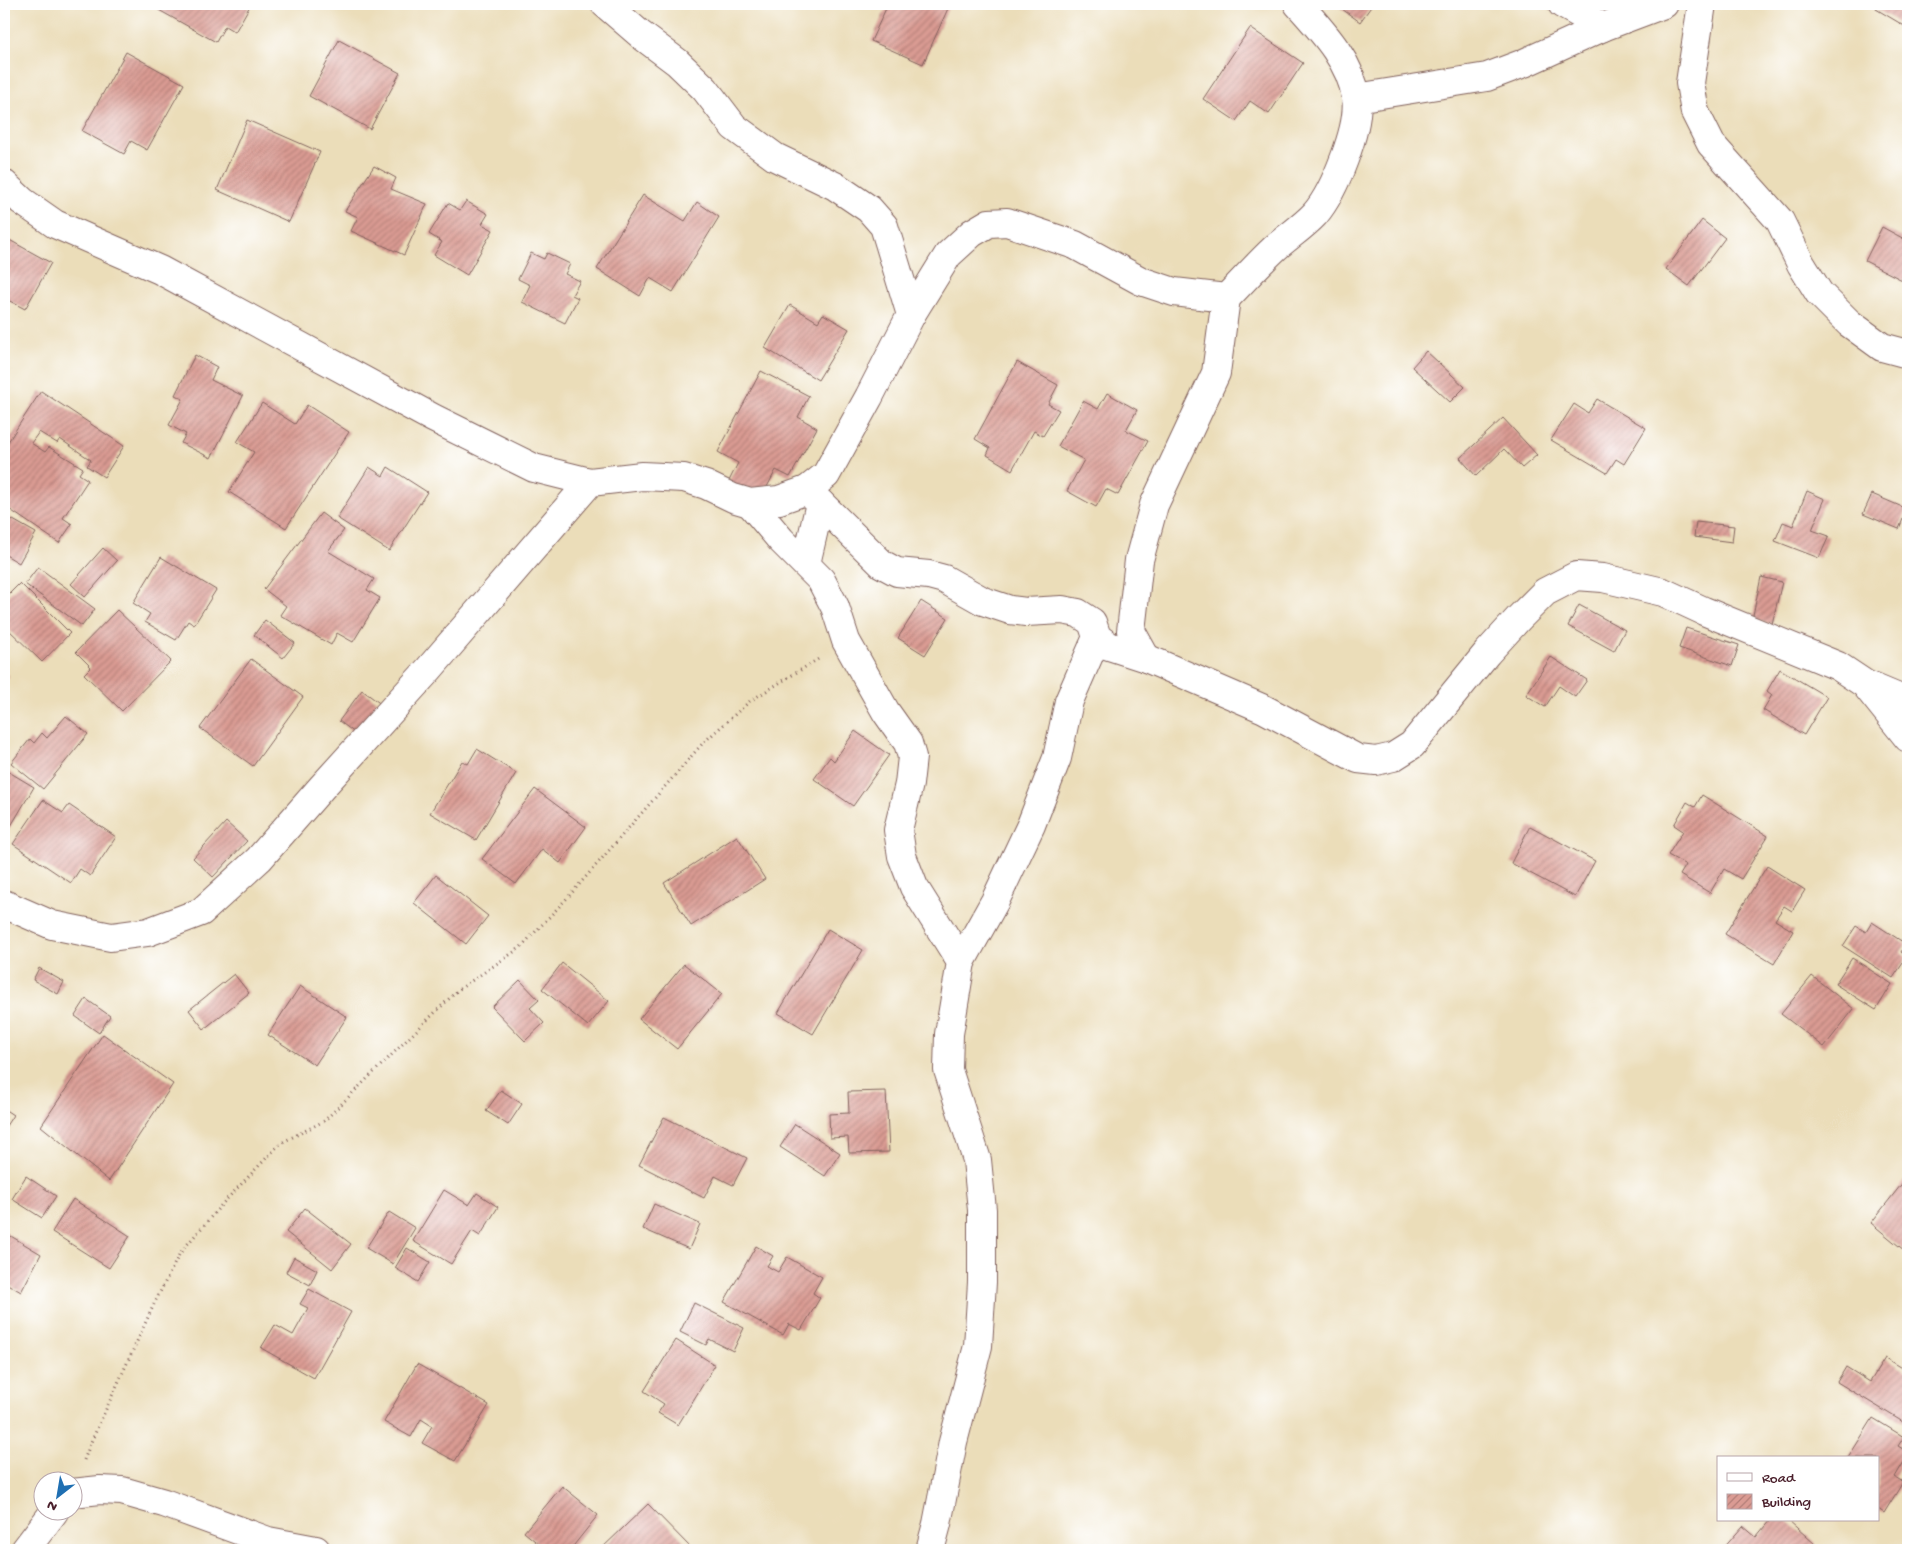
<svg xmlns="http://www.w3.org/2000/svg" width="1912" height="1554" font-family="'Gochi Hand',sans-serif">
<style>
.building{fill:url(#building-hatch)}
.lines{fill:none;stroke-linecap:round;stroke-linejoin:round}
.street-casing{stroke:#82625d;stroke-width:30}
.path{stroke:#82625d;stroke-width:3;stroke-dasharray:1 4;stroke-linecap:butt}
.street{stroke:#fff;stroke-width:28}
</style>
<defs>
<pattern id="building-hatch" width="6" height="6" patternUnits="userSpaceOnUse" patternTransform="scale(1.25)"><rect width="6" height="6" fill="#da9b93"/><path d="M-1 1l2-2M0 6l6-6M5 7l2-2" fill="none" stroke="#b37e78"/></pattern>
</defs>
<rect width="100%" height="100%" fill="#fff"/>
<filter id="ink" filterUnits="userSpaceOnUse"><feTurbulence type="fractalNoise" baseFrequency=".02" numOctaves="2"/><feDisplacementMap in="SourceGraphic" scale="10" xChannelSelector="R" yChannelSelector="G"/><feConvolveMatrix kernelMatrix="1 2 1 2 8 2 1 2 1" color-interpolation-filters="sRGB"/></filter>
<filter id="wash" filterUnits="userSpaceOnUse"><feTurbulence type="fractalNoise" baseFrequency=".0096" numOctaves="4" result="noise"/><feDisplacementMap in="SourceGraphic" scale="20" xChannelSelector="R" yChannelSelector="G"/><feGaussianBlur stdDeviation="1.12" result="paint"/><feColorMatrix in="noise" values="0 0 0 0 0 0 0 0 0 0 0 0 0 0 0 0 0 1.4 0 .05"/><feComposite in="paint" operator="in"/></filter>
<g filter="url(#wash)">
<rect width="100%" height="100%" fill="#ebddb9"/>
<g id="blocks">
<g class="building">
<path d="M 160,4 L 251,4 L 235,32 L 225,26 L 216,42 L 157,9 Z"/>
<path d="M 888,4 L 950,4 L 923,64 L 871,41 Z"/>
<path d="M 1335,4 L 1373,4 L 1360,22 Z"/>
<path d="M 1879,4 L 1908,4 L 1908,28 L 1876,9 Z"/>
<path d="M 1250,28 L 1303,63 L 1269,114 L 1250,101 L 1236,121 L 1203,99 Z"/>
<path d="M 339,40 L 400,73 L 370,129 L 309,96 Z"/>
<path d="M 126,52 L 184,84 L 147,150 L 131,141 L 124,154 L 82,131 Z"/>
<path d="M 247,120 L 320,152 L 289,222 L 217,190 Z"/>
<path d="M 374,166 L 396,178 L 391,189 L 427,204 L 404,255 L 351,231 L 358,217 L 345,211 Z"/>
<path d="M 643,195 L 685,221 L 697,202 L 719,217 L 673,292 L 650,278 L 640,296 L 597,269 Z"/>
<path d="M 466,201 L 488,214 L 482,224 L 493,230 L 467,275 L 434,255 L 442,242 L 429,234 L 448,203 L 460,210 Z"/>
<path d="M 1702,220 L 1725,238 L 1689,286 L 1666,269 Z"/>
<path d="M 1882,227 L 1908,241 L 1908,283 L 1865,261 Z"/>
<path d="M 4,237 L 51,263 L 25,309 L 4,298 Z"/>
<path d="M 531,253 L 544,259 L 547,253 L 570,264 L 565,274 L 580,281 L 572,295 L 578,298 L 565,323 L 522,302 L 530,285 L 518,279 Z"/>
<path d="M 790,305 L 818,322 L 823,314 L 849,329 L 818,380 L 765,348 Z"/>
<path d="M 1426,351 L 1465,387 L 1450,402 L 1412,367 Z"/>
<path d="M 195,355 L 217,367 L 211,380 L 243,396 L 211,458 L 181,443 L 186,434 L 169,425 L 183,399 L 175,395 Z"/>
<path d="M 1017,362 L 1058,385 L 1048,404 L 1059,410 L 1043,436 L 1034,431 L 1012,470 L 987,455 L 990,448 L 975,439 Z"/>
<path d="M 761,371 L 809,396 L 798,417 L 817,428 L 790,477 L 776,470 L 760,500 L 728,483 L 738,463 L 718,452 Z"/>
<path d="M 41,391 L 124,446 L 104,477 L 87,466 L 91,460 L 60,439 L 57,443 L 39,432 L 31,443 L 45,452 L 49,447 L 83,468 L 79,474 L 88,480 L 63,518 L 72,524 L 59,543 L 6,507 L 4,511 L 4,448 Z"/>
<path d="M 1107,393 L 1137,410 L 1126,430 L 1148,441 L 1118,495 L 1106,489 L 1096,507 L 1067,491 L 1084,460 L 1058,446 L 1083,401 L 1098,409 Z"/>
<path d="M 1597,399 L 1646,428 L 1624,464 L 1616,459 L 1607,473 L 1551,440 L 1574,404 L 1588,413 Z"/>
<path d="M 262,403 L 295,424 L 307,405 L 349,432 L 286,528 L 229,492 L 254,452 L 237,442 Z"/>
<path d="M 1503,418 L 1537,455 L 1522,468 L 1504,449 L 1476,476 L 1460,458 Z"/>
<path d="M 369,467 L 383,476 L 388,467 L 427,492 L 389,551 L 337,518 Z"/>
<path d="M 1807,491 L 1825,499 L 1812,530 L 1829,536 L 1819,558 L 1775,541 L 1783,522 L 1793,526 Z"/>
<path d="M 1872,494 L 1907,509 L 1899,529 L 1863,514 Z"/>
<path d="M 321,513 L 344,530 L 328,551 L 374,579 L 367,590 L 380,598 L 353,642 L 337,633 L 331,645 L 280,615 L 286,606 L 264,589 Z"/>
<path d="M 6,516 L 36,533 L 19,563 L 4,554 L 4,520 Z"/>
<path d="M 1696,522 L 1734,526 L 1732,542 L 1694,537 Z"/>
<path d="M 103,548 L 117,561 L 85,597 L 71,584 Z"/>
<path d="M 161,557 L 216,590 L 194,625 L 188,621 L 176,640 L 145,622 L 150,614 L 133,603 Z"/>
<path d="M 38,567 L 95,609 L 82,626 L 25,584 Z"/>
<path d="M 1761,577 L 1782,582 L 1772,624 L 1752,620 Z"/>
<path d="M 20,583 L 70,633 L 42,662 L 4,625 L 4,599 Z"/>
<path d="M 921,601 L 948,618 L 925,655 L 898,638 Z"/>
<path d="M 1579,605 L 1625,630 L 1614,651 L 1568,626 Z"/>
<path d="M 117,610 L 171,661 L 122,711 L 84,674 L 91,667 L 76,652 Z"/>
<path d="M 265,620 L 295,643 L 283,658 L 254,635 Z"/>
<path d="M 1686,628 L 1739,645 L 1732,666 L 1679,648 Z"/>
<path d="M 1551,657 L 1587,680 L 1575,697 L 1559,686 L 1545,707 L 1526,695 Z"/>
<path d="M 251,659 L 303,697 L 253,766 L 200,728 Z"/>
<path d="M 1780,669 L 1827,697 L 1804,735 L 1763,710 L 1772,695 L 1767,691 Z"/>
<path d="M 4,673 L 9,676 L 4,684 Z"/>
<path d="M 362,690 L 394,714 L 371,745 L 339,721 Z"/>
<path d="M 66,716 L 88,734 L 43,789 L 11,763 L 30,739 L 34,743 L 42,733 L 47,738 Z"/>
<path d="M 855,731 L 889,755 L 853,806 L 814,779 L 830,757 L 834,761 Z"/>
<path d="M 477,749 L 516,773 L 476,840 L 430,813 L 462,761 L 468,764 Z"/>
<path d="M 4,769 L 34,787 L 8,831 L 4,828 Z"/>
<path d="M 535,789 L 586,827 L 560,863 L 542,849 L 516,884 L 482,859 Z"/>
<path d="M 1702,795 L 1768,836 L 1741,879 L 1724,869 L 1710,893 L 1680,875 L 1686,865 L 1668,855 L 1683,831 L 1674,825 L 1687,802 L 1695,807 Z"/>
<path d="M 43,800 L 63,813 L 69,805 L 116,837 L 90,876 L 80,869 L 71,883 L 13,844 Z"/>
<path d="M 226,822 L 247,841 L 213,877 L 193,858 Z"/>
<path d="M 1530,826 L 1595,861 L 1575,897 L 1511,863 Z"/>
<path d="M 737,836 L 765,879 L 691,926 L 664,883 Z"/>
<path d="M 1767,866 L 1805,890 L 1792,911 L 1784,906 L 1775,920 L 1793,931 L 1774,964 L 1725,934 Z"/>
<path d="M 436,875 L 488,916 L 466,944 L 414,903 Z"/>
<path d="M 1872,922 L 1906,944 L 1901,952 L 1907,957 L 1893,978 L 1843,946 L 1856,926 L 1866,932 Z"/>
<path d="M 828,929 L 863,950 L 813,1034 L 778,1013 Z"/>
<path d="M 1852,958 L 1892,984 L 1876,1010 L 1835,984 Z"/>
<path d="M 562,963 L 609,1001 L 588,1026 L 542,989 Z"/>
<path d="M 684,964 L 722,994 L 677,1049 L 639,1019 Z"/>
<path d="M 39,968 L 64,982 L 58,994 L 33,980 Z"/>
<path d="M 234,974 L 249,993 L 204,1029 L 189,1010 Z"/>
<path d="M 1812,976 L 1854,1009 L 1824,1047 L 1781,1014 Z"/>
<path d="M 520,980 L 539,1000 L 530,1008 L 544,1023 L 525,1041 L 492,1007 Z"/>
<path d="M 300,986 L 347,1017 L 315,1065 L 268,1035 Z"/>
<path d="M 86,999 L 110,1016 L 99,1033 L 75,1016 Z"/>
<path d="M 103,1034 L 173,1084 L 109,1181 L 41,1126 Z"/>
<path d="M 501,1090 L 522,1104 L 508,1125 L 486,1111 Z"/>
<path d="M 886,1091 L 889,1152 L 849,1153 L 848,1137 L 830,1138 L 829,1114 L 849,1113 L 848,1092 Z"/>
<path d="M 4,1109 L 13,1115 L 4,1129 Z"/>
<path d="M 664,1117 L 747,1158 L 733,1185 L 715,1176 L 704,1198 L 639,1165 Z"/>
<path d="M 795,1124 L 840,1153 L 825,1176 L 780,1147 Z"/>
<path d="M 26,1176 L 56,1196 L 42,1218 L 12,1199 Z"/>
<path d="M 1908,1176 L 1908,1220 L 1906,1223 L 1908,1225 L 1908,1247 L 1905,1251 L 1871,1223 Z"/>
<path d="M 444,1190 L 469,1205 L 477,1193 L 498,1207 L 480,1236 L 472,1231 L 451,1264 L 413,1241 Z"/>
<path d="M 73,1199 L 130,1236 L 109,1268 L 52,1232 Z"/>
<path d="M 654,1204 L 700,1224 L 689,1249 L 643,1229 Z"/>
<path d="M 305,1208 L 351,1244 L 332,1269 L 286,1232 Z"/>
<path d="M 389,1212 L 415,1228 L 393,1264 L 366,1248 Z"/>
<path d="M 4,1232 L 41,1254 L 21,1292 L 4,1282 Z"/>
<path d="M 756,1246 L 773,1256 L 767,1266 L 778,1272 L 787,1257 L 822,1277 L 813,1293 L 820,1298 L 801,1330 L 789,1324 L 783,1335 L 724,1302 Z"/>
<path d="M 407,1248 L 430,1262 L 418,1282 L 395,1268 Z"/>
<path d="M 294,1257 L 317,1270 L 310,1285 L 286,1272 Z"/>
<path d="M 309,1289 L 351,1312 L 314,1378 L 261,1348 L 275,1325 L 293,1335 L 308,1308 L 300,1304 Z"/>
<path d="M 694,1303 L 744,1328 L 733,1351 L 709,1339 L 706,1345 L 680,1332 Z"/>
<path d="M 676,1340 L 715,1365 L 678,1425 L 658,1413 L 664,1404 L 644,1391 Z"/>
<path d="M 1885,1358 L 1908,1372 L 1908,1413 L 1903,1422 L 1837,1382 L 1846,1367 L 1870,1382 Z"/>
<path d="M 417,1364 L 489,1405 L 455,1461 L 422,1443 L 432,1426 L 421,1419 L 411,1437 L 384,1422 Z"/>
<path d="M 1873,1418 L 1904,1437 L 1898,1446 L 1908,1452 L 1908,1455 L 1895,1477 L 1903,1482 L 1884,1513 L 1878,1509 L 1878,1458 L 1848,1458 Z"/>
<path d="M 562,1486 L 598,1515 L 570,1550 L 546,1550 L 524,1532 Z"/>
<path d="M 648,1504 L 693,1550 L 600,1550 Z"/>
<path d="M 1770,1520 L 1788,1520 L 1815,1544 L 1809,1550 L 1722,1550 L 1743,1526 L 1756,1537 Z"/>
</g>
</g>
</g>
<g filter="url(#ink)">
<use href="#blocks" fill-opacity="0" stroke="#82625d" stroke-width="1"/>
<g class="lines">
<g class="street-casing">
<g id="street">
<path d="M 605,4 L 641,35 L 677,62 L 705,89 L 734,127 L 775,157 L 835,186 L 869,209 L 884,226 L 911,315"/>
<path d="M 1562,4 L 1603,27"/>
<path d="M 1702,4 L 1690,83 L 1695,112 L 1711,144 L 1780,221 L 1801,264 L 1819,293 L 1849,323 L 1882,347 L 1908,354"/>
<path d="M 1356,98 L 1487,77 L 1524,63 L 1603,27 L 1664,4"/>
<path d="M 4,184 L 22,201 L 55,224 L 160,270 L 433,418 L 534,468 L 590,482"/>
<path d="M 807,490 L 882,564 L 897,572 L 929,575 L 944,579 L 983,601 L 1010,610 L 1026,612 L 1062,610 L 1078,613 L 1092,622 L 1097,637 L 1109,646 L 1146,658 L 1264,709 L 1358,759 L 1376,761 L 1393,757 L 1412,745 L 1487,653 L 1519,618 L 1545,592 L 1576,576 L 1603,578 L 1663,592 L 1704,611 L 1838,666 L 1865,684 L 1908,702"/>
<path d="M 750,503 L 781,540 L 821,580 L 835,607 L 846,641 L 886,712 L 908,743 L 912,757 L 909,784 L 898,830 L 902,856 L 914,887 L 961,962 L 949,1034 L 948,1070 L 977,1160 L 982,1210 L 982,1282 L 978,1346 L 953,1442 L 937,1524 L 930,1550"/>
<path d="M 806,564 L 820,503"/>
<path d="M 1146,658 L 1131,631 L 1139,560 L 1154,505 L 1216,373 L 1226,298"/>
<path d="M 1868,688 L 1908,738"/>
<path d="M 4,904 L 52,925 L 111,937 L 148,932 L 201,912 L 259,859 L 322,787 L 429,669 L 590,482 L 642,476 L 684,478 L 706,485 L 733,498 L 750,503 L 779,500 L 807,490 L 826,475 L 869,397 L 911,315 L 948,255 L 972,233 L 989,223 L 1007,222 L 1075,245 L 1141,281 L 1174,292 L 1226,298 C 1242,282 1257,265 1274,249 C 1287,237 1303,227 1315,214 C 1334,192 1361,126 1356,97 C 1350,60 1322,31 1298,4"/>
<path d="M 961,962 L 995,901 L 1031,825 L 1057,758 L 1069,701 L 1097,637"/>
<path d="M 72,1493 L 100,1490 L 122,1491 L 164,1503 L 268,1541 L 316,1550"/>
<path d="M 25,1550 L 54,1512"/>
</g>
</g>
<path class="path" d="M 84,1460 L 91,1442 L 155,1302 L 180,1253 L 223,1203 L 281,1143 L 324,1121 L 458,990 L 520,948 L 570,895 L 703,743 L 750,701 L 820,658"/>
<use href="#street" class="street"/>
</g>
</g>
<rect width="1912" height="1554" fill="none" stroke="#fff" stroke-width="20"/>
<rect x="1717" y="1456" width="162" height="65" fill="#ffffff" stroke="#b7a5aa"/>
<rect x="1727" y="1473" width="25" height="8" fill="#ffffff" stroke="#b7a5aa"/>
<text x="1762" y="1482" font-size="15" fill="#4a1f2b">Road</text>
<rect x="1727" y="1494" width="25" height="15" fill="url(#building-hatch)" stroke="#b7a5aa"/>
<text x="1762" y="1506" font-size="15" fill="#4a1f2b">Building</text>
<g transform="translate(58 1496) rotate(211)"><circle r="24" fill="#ffffff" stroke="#b7a5aa"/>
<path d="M0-4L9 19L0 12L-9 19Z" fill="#1f6fb2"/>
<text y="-8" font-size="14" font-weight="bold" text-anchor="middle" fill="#4a1f2b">N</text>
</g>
</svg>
